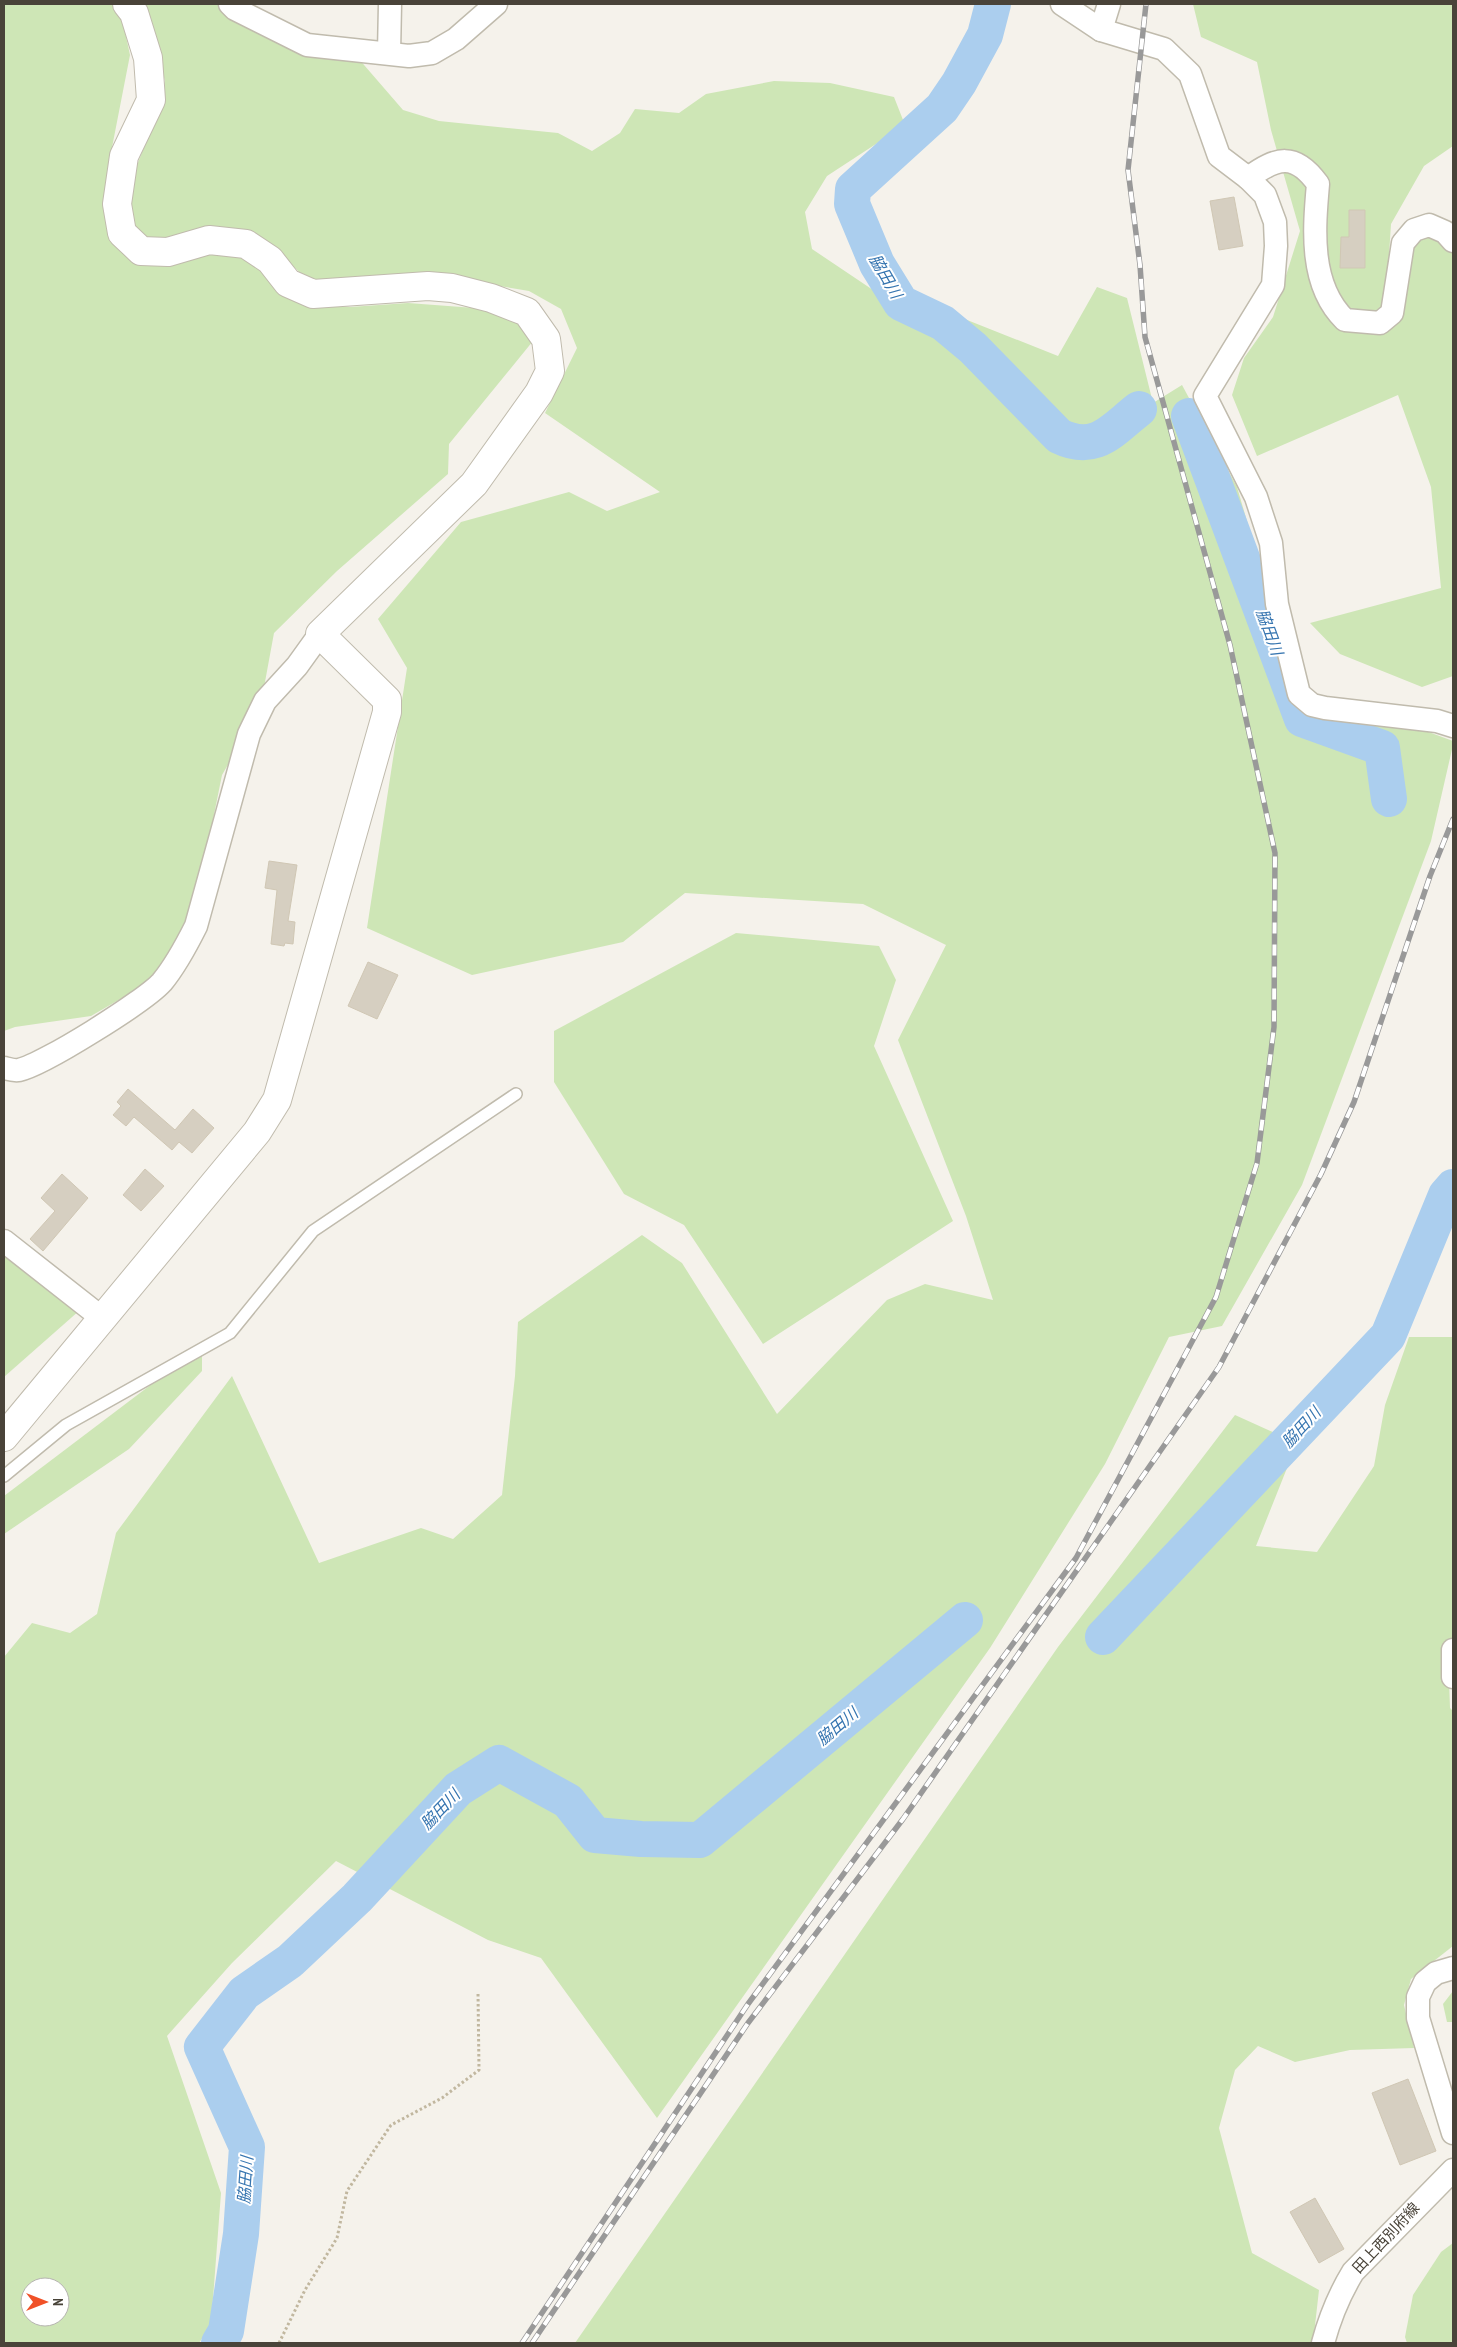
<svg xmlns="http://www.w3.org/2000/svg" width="1457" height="2347" font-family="'PT Sans Narrow','Noto Sans JP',sans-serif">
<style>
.green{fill:#cee6b6;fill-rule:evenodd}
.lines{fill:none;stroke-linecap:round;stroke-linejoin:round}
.river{stroke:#abceee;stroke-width:36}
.building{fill:#d6cfc1;stroke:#d0c7b4}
.service-casing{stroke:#c0bbad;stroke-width:14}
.minor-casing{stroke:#c0bbad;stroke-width:25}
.tertiary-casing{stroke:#c0bbad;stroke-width:30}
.path{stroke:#c1b79f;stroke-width:3;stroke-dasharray:2.5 2.5;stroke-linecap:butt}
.service{stroke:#fff;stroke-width:11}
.minor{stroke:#fff;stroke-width:22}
.tertiary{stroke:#fff;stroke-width:28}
.rail-casing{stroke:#999;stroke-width:5.5}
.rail{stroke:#fff;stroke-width:4;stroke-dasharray:11;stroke-linecap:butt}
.labels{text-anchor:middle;stroke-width:4;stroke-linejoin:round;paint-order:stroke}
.street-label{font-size:15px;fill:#494339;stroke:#fff}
.water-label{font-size:16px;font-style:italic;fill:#3675b0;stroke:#fff}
</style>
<rect width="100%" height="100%" fill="#f5f2eb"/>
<g class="green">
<path d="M 4,4 L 112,4 L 122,18 L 130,55 L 108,168 L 109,219 L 134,255 L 215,248 L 249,256 L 312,304 L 350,307 L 408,303 L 488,309 L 523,318 L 533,341 L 449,444 L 448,474 L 337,571 L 274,633 L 260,709 L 222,775 L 203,869 L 184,932 L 148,983 L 91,1016 L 15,1027 L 4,1031 Z"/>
<path d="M 143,4 L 219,4 L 235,18 L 358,58 L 403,110 L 439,121 L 558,133 L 592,151 L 620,133 L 635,109 L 679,113 L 706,94 L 774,81 L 830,83 L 894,97 L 905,125 L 827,176 L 805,212 L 812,249 L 876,292 L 942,310 L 1058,356 L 1097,287 L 1127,298 L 1153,403 L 1182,385 L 1237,487 L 1296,689 L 1366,709 L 1453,741 L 1453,745 L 1431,841 L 1302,1185 L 1222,1326 L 1169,1337 L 1105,1464 L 990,1648 L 657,2118 L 541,1958 L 488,1940 L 336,1861 L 232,1963 L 167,2036 L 221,2193 L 211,2325 L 199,2343 L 4,2343 L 4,1657 L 32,1623 L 70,1633 L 97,1614 L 116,1533 L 232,1376 L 319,1563 L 421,1528 L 453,1539 L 502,1495 L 515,1376 L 518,1322 L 642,1235 L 682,1263 L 777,1414 L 887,1300 L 925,1284 L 993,1300 L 966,1216 L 898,1040 L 946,945 L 863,904 L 685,893 L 623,942 L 472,975 L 367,928 L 407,668 L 378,619 L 461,522 L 569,492 L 607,511 L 660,492 L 545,413 L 577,348 L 561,309 L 529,291 L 442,276 L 309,281 L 267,242 L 239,231 L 163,241 L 138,236 L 127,219 L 133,175 L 161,105 L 165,81 L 146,7 ZM 30,2287 L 60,2287 L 60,2317 L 30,2317 Z"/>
<path d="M 1193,4 L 1453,4 L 1453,146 L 1424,166 L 1391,224 L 1388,271 L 1409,233 L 1453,237 L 1453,676 L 1422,687 L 1340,654 L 1310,623 L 1441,588 L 1431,487 L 1398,395 L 1257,456 L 1232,395 L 1244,358 L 1273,317 L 1300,231 L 1271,130 L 1257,62 L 1201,37 Z"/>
<path d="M 736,933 L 879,946 L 896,980 L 874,1046 L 953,1221 L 763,1344 L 684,1225 L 624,1194 L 554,1082 L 554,1031 Z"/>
<path d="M 4,1252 L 80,1310 L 4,1377 Z"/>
<path d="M 1409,1337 L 1453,1337 L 1453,1640 L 1448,1651 L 1450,1708 L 1453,1711 L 1453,1946 L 1411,1979 L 1404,2005 L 1414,2048 L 1350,2050 L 1295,2062 L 1258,2046 L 1235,2070 L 1219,2128 L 1252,2253 L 1319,2290 L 1313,2343 L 575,2343 L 1058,1647 L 1235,1415 L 1297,1443 L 1256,1546 L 1317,1552 L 1374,1466 L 1385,1405 Z"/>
<path d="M 202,1346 L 202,1371 L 129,1449 L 4,1534 L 4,1496 Z"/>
<path d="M 1453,1991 L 1453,2022 L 1447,2022 L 1443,2004 Z"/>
<path d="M 1453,2243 L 1453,2343 L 1407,2343 L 1405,2337 L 1413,2295 L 1441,2252 Z"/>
</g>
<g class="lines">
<g class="river">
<path d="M 993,4 L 985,35 L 959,83 L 942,108 L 853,189 L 852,204 L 877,264 L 901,303 L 943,323 L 973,348 L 1059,436 C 1096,454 1112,430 1139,409"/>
<path d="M 1189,416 L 1302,719 L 1382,748 L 1389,799"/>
<path d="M 1103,1637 L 1388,1336 L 1446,1195 L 1453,1187"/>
<path d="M 219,2343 L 226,2331 L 241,2234 L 247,2147 L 202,2047 L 244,1993 L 290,1961 L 357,1898 L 458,1789 L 499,1763 L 568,1801 L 595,1835 L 641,1839 L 700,1840 L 965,1620"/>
</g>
</g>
<g class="building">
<path d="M 1234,197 L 1243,246 L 1219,250 L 1210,201 Z"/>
<path d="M 1349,210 L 1365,210 L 1365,268 L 1340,268 L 1341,237 L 1349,237 Z"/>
<path d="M 269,861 L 297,865 L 288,921 L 295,922 L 293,944 L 285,943 L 284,946 L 271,944 L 277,890 L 265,888 Z"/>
<path d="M 368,962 L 398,975 L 377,1019 L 348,1006 Z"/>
<path d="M 128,1089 L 175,1130 L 193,1109 L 214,1128 L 192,1153 L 179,1142 L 172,1150 L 134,1117 L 126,1126 L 113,1115 L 121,1106 L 117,1102 Z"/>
<path d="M 145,1169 L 164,1186 L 141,1211 L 123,1195 Z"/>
<path d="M 62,1174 L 88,1198 L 43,1251 L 30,1239 L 55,1211 L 41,1198 Z"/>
<path d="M 1408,2079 L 1436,2151 L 1400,2165 L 1372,2093 Z"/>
<path d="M 1315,2198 L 1344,2249 L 1319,2263 L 1290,2212 Z"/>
</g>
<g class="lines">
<g class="service-casing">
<path id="service" d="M 4,1476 L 66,1425 L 230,1333 L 313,1231 L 516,1094"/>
</g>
<g class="minor-casing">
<g id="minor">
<path d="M 230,4 L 235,9 L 307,45 L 409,56 L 432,53 L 456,39 L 496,4"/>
<path d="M 1062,4 L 1101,30 L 1164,49 L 1190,74 L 1219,156 L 1248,178 L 1265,195 L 1275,222 L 1276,246 L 1273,285 L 1205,396 L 1256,497 L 1271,543 L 1277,604 L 1299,694 L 1312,705 L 1325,708 L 1437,721 L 1453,726"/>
<path d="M 1101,30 L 1109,4"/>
<path d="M 389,53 L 390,4"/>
<path d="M 1248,178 C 1277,157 1295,152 1318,184 C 1314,229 1309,285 1345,320 L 1380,323 L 1392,313 L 1403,243 L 1414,230 L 1429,225 L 1445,232 L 1453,241"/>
<path d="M 4,1068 C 8,1069 14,1071 19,1070 C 43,1065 145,1001 162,982 C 176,965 186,946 196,926 L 249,734 L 265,701 L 297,666 L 320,634"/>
<path d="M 4,1241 L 102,1318"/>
<path d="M 1453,1650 L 1453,1677"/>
<path d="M 1453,1968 L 1436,1973 L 1425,1982 L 1418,1997 L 1418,2018 L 1453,2133"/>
<path d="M 1323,2343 C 1330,2317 1339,2295 1353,2272 L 1453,2170"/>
</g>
</g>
<g class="tertiary-casing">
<path id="tertiary" d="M 4,1437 L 257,1132 L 277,1100 L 387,712 L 387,700 L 320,634 L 474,484 L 539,393 L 550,371 L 546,339 L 527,312 L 491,298 L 452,288 L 428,286 L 313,294 L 288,283 L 270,260 L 246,244 L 209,240 L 168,252 L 141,251 L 122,233 L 117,204 L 124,156 L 151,100 L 148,58 L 134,13 L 127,4"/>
</g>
<path class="path" d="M 279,2343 L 305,2290 L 337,2238 L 347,2191 L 391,2125 L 442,2098 L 479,2070 L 478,1993"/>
<use href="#service" class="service"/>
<use href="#minor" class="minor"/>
<use href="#tertiary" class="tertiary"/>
<g class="rail-casing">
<g id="rail">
<path d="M 522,2343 L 748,2004 L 1076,1558 L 1216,1297 L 1257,1163 L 1274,1027 L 1275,853 L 1230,645 L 1145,337 L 1140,265 L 1128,170 L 1146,4"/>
<path d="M 532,2343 L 748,2023 L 903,1819 L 1219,1367 L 1321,1174 L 1354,1102 L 1430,876 L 1453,819"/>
</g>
</g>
<use href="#rail" class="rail"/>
</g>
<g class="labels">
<g class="street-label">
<text transform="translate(1386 2238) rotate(-47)" y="5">田上西別府線</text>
</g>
<g class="water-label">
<text transform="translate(886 276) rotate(60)" y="6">脇田川</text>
<text transform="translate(1270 632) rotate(70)" y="6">脇田川</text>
<text transform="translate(1301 1427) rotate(-47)" y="6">脇田川</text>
<text transform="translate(837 1726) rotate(-40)" y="6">脇田川</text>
<text transform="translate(440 1809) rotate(-46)" y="6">脇田川</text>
<text transform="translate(245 2180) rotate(-86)" y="6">脇田川</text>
</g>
</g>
<rect width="1457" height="2347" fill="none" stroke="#494339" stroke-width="10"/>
<g transform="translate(45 2302) rotate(90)"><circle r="24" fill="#ffffff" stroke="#b6b4b0"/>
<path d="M0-4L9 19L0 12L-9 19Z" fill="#f05127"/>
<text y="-8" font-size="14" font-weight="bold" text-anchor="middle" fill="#494339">N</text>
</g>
</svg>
